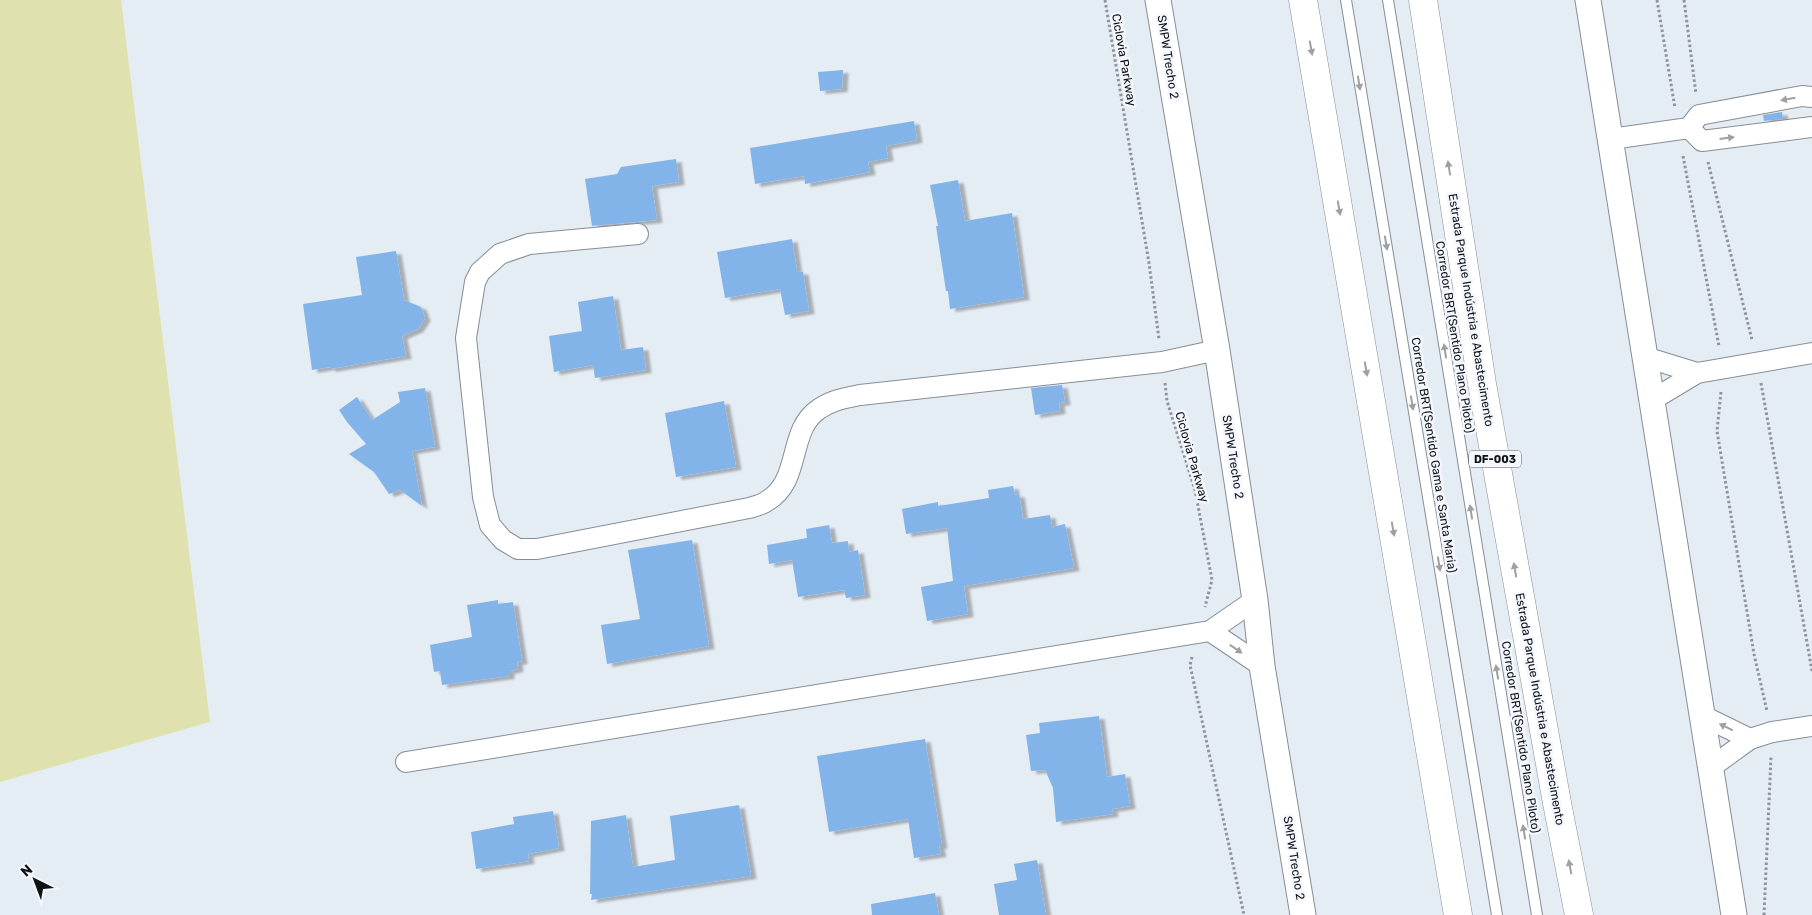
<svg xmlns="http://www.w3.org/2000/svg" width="1812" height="915" font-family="Rubik,sans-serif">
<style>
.green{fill:#dfe2af}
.building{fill:#82b4ea;filter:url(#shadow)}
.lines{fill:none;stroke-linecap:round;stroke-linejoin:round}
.service-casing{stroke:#888e96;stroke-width:12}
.minor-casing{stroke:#888e96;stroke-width:22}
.tertiary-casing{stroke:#888e96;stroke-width:27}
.trunk-casing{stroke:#888e96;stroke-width:29}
.path{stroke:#8e949a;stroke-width:3;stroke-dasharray:2.5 2.5;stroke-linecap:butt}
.service{stroke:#fff;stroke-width:10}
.minor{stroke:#fff;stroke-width:20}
.tertiary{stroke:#fff;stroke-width:25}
.trunk{stroke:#fff;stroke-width:28}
.oneway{fill:#9fa0a1}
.labels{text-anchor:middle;stroke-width:5;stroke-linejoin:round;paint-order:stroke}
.shield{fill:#f4f8fe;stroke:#54575b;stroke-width:1}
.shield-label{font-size:11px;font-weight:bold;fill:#0f1215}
.street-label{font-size:12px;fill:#0f1215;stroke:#f4f8fe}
</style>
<defs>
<filter id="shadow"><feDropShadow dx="5.5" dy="3" stdDeviation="1" flood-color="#0004"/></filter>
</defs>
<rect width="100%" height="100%" fill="#e4ecf4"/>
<path class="green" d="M 0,0 L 121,0 L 210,722 L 0,782 Z"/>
<g class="building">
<path d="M 843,70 L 842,89 L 820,91 L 818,72 Z"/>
<path d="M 1782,112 L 1783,119 L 1764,121 L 1763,115 Z"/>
<path d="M 914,121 L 917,140 L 886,146 L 888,158 L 868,162 L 870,172 L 805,184 L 804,176 L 755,184 L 750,148 Z"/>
<path d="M 676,159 L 679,182 L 652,186 L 657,220 L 592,226 L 585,179 L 617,174 L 621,167 Z"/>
<path d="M 958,180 L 965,221 L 1012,213 L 1024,297 L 950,309 L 948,291 L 946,291 L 936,226 L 938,226 L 930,185 Z"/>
<path d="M 792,239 L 797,271 L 803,272 L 809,311 L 785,315 L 780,289 L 725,298 L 717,252 Z"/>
<path d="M 396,251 L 404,300 L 421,307 L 425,318 L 418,329 L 402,336 L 406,356 L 330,369 L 330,367 L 312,370 L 303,304 L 362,295 L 356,257 Z"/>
<path d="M 613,296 L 621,350 L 643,347 L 646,370 L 595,378 L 593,365 L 554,372 L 549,336 L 582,331 L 578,302 Z"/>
<path d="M 1062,385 L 1065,402 L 1059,403 L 1060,411 L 1035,415 L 1031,388 Z"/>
<path d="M 425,388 L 435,447 L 412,451 L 422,506 L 400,490 L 389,494 L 374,472 L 349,454 L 366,444 L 347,422 L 339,410 L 357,397 L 372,420 L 400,402 L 398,392 Z"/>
<path d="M 724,401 L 736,467 L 676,477 L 665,413 Z"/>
<path d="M 1013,486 L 1015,495 L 1019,494 L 1023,519 L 1050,515 L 1052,527 L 1065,524 L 1074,568 L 964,586 L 968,614 L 927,621 L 921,587 L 953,581 L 947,528 L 906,534 L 902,509 L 938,502 L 938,506 L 989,498 L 988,490 Z"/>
<path d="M 829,525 L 832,543 L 848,541 L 849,552 L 858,550 L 865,595 L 846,598 L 844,590 L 798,597 L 792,560 L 769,564 L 767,545 L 807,538 L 806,529 Z"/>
<path d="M 692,540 L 709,646 L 607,664 L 601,625 L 640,619 L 628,550 Z"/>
<path d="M 498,600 L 498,604 L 513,602 L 522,661 L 517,662 L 518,669 L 509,671 L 509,676 L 442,685 L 440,671 L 434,672 L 430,645 L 472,637 L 467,605 Z"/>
<path d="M 1099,716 L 1107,777 L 1125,774 L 1130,806 L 1112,809 L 1113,814 L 1056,822 L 1053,788 L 1045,770 L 1031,771 L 1026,735 L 1040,733 L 1039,723 Z"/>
<path d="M 925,739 L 942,846 L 939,846 L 941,854 L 914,858 L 908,819 L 829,832 L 817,756 Z"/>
<path d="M 739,805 L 751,876 L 591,900 L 592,894 L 590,894 L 591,821 L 626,815 L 633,867 L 675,860 L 670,816 Z"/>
<path d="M 553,811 L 559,848 L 528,854 L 529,861 L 476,869 L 471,832 L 514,824 L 513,817 Z"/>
<path d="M 1037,860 L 1046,915 L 999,915 L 994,884 L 1017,880 L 1014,864 Z"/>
<path d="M 935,893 L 939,915 L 872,915 L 871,904 Z"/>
</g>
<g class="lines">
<g class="service-casing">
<g id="service">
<path d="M 1346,0 L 1497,915"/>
<path d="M 1388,0 L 1537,915"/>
</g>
</g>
<g class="minor-casing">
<g id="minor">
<path d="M 1689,128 L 1702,141 L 1812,127"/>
<path d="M 1611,139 L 1689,128 L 1699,115 L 1802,96 L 1812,97"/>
<path d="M 638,234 L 529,244 L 500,254 L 480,272 L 475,282 L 466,338 L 483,497 L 490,525 L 503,540 L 518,549 L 537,549 L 749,508 C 755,506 762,505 767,501 C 802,481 787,430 819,409 C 832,400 845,398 860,395 L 1162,362 L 1217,350"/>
<path d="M 1645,357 L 1697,373 L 1812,353"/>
<path d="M 1652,400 L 1697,373"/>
<path d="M 1210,631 L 1262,666"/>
<path d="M 1703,716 L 1750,739"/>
<path d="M 406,762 L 1210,631 L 1255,600"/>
<path d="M 1710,768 L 1750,739 L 1772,732 L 1812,726"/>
</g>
</g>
<g class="tertiary-casing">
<g id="tertiary">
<path d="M 1158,0 L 1217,350 L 1255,600 L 1262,666 L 1303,915"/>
<path d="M 1588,0 L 1734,915"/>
</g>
</g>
<g class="trunk-casing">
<g id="trunk">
<path d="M 1303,0 L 1458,915"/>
<path d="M 1423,0 L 1482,384 L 1557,803 L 1579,915"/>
</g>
</g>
<g class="path">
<path d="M 1105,0 L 1149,263 L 1159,339"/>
<path d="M 1657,0 L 1675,108"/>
<path d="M 1684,0 L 1696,94"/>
<path d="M 1683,156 L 1719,346"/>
<path d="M 1708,162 L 1752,340"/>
<path d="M 1165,383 L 1167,401 L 1195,490 L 1212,580 L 1205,607"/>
<path d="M 1761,383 L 1812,671"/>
<path d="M 1721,392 L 1717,431 L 1754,654 L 1767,711"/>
<path d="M 1192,657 L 1190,665 L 1244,915"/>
<path d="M 1764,915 L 1771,757"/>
</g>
<use href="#service" class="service"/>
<use href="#minor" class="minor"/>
<use href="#tertiary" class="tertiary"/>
<use href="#trunk" class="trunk"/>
</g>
<defs><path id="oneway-solid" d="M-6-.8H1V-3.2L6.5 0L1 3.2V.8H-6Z" transform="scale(1.25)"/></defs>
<g class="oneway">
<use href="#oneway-solid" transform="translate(1311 48) rotate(80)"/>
<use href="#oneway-solid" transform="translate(1359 83) rotate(81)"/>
<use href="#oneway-solid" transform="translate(1788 99) rotate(170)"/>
<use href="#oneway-solid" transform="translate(1727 138) rotate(-7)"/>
<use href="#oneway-solid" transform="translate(1449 168) rotate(-99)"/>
<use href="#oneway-solid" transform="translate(1339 208) rotate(80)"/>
<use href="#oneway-solid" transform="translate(1386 243) rotate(81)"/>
<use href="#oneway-solid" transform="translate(1445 351) rotate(-99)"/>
<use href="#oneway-solid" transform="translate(1366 369) rotate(80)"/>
<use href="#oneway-solid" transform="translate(1412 403) rotate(81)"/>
<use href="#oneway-solid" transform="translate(1471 512) rotate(-99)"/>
<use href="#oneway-solid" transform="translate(1393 529) rotate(80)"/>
<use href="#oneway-solid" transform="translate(1439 564) rotate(81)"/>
<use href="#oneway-solid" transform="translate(1515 570) rotate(-100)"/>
<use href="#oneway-solid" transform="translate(1236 649) rotate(34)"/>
<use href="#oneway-solid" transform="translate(1497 672) rotate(-99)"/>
<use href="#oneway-solid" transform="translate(1726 727) rotate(-154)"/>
<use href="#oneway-solid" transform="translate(1524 832) rotate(-99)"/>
<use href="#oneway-solid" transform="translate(1570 867) rotate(-101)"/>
</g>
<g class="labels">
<rect class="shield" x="1469" y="450.5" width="52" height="17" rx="4"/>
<g class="shield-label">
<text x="1495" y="463">DF-003</text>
</g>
<g class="street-label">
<text transform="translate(1168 57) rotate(81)" y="4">SMPW Trecho 2</text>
<text transform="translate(1124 60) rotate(80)" y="4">Ciclovia Parkway</text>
<text transform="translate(1471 310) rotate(81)" y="4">Estrada Parque Indústria e Abastecimento</text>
<text transform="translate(1455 337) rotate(81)" y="4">Corredor BRT(Sentido Plano Piloto)</text>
<text transform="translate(1434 455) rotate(81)" y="4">Corredor BRT(Sentido Gama e Santa Maria)</text>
<text transform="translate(1192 457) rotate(74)" y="4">Ciclovia Parkway</text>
<text transform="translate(1233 457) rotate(81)" y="4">SMPW Trecho 2</text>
<text transform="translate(1540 709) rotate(80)" y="4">Estrada Parque Indústria e Abastecimento</text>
<text transform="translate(1521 737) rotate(81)" y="4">Corredor BRT(Sentido Plano Piloto)</text>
<text transform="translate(1294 858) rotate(81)" y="4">SMPW Trecho 2</text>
</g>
</g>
<g transform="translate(35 880) rotate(318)" stroke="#f4f8fe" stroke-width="4" paint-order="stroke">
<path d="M0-4L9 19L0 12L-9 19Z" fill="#0f1215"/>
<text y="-8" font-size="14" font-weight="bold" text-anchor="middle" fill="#0f1215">N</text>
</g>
</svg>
